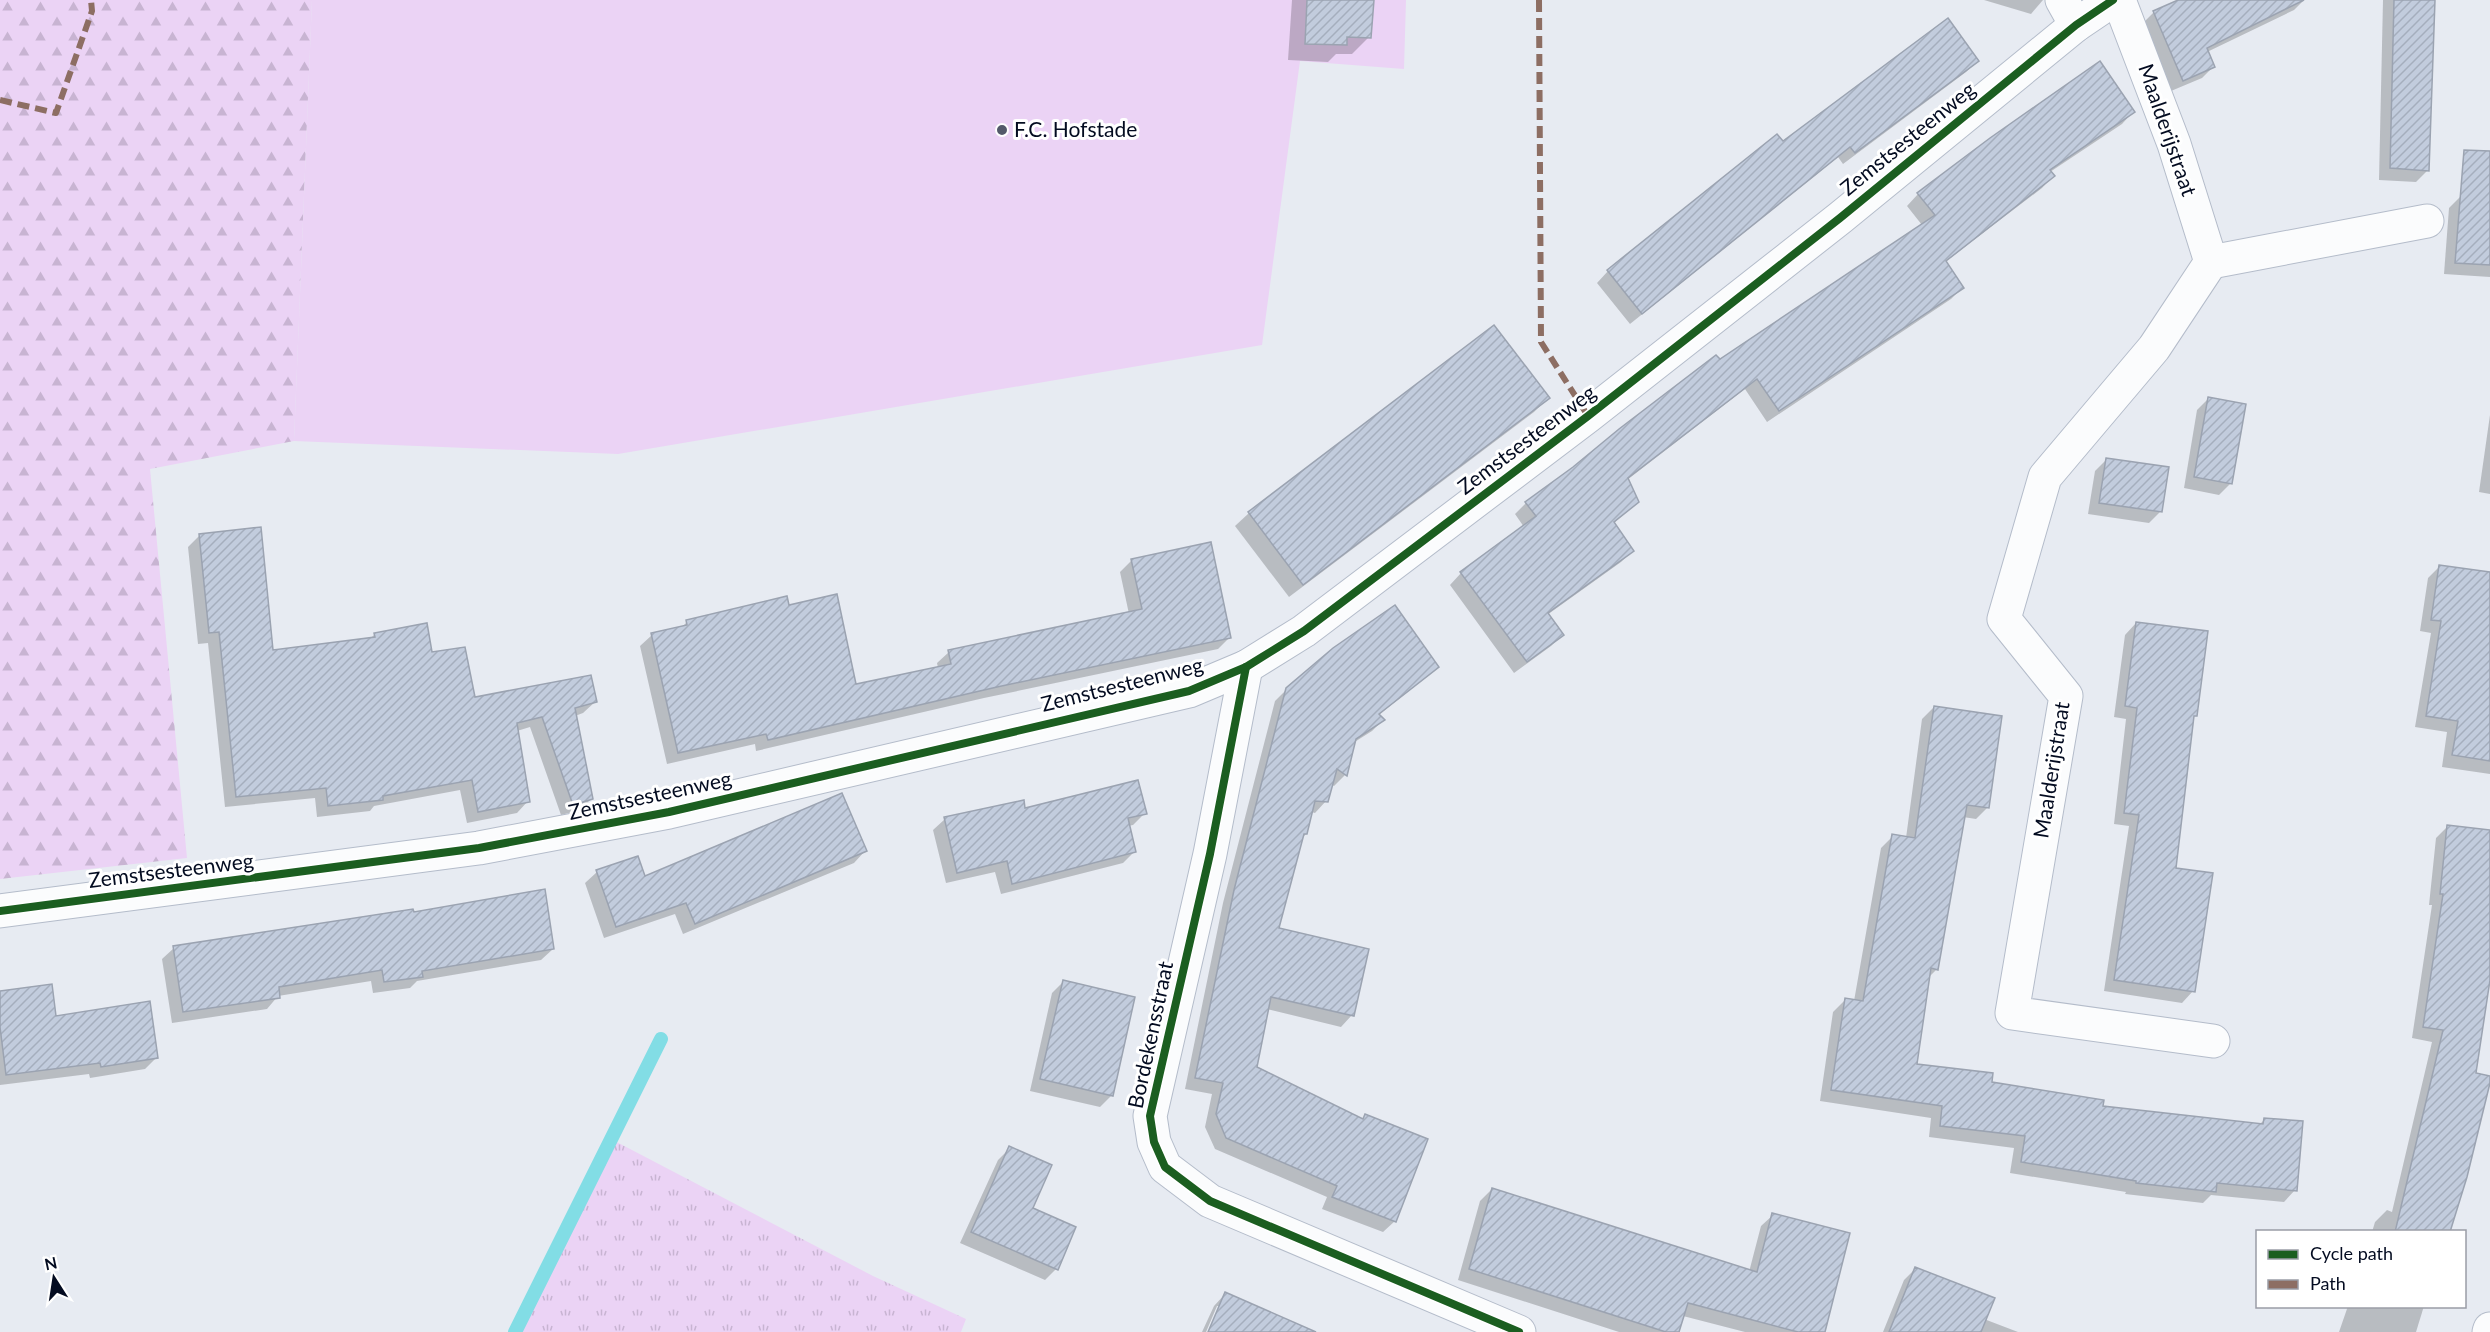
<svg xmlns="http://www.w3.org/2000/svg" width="2490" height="1332" font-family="Lato,sans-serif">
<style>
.grass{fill:url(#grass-tufts)}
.forest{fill:url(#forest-firs)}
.pitch{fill:#ebd3f5}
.shadow{fill:#0003}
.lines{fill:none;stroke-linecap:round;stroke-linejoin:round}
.stream{stroke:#82dde5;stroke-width:14}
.building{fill:url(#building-hatch);stroke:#9ba3b1;stroke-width:1.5}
.street-casing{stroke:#b4bcca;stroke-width:35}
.secondary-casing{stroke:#b4bcca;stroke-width:35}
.street{stroke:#fbfcfd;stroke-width:33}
.secondary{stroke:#fbfcfd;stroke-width:33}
.quiet{stroke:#8d6e63;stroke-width:6;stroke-dasharray:12 6;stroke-linecap:butt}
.cycleway-casing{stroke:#fff;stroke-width:11}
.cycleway{stroke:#1b5e20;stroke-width:8}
.poi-dot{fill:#53596a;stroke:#fff;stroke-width:2}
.labels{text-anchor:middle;stroke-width:6;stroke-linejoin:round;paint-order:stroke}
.poi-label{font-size:21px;fill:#030b20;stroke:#fff;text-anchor:start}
.street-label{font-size:21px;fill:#030b20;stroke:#fff}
</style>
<defs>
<pattern id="grass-tufts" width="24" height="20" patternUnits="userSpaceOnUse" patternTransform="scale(1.5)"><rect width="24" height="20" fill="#ebd3f5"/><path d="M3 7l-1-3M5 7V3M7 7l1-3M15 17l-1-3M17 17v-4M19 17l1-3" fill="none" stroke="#c8b4d2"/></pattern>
<pattern id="forest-firs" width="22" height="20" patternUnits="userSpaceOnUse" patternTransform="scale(1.5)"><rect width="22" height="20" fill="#ebd3f5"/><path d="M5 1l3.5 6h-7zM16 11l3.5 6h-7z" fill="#c8b4d2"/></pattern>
<pattern id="building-hatch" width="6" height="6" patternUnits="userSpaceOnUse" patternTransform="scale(1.5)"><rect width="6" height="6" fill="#c2ccdd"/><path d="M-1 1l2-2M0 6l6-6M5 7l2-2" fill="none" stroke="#a5aebd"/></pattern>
</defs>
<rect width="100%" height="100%" fill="#e7ebf2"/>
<path class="grass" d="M 609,1138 L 873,1276 L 966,1319 L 961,1332 L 514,1332 Z"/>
<path class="forest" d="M 0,0 L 312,0 L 294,441 L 150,469 L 187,858 L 0,879 Z"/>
<path class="pitch" d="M 312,0 L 1406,0 L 1404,69 L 1300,61 L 1262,345 L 618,454 L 294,441 Z"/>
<g class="shadow">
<path d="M 1292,0 L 1372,0 L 1369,37 L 1352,54 L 1336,54 L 1328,62 L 1288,60 Z"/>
<path d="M 1984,0 L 2043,0 L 2031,14 Z"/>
<path d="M 2181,0 L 2304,0 L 2294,10 L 2207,52 L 2213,67 L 2202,78 L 2171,91 L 2143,23 L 2154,12 Z"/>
<path d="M 2383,0 L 2434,0 L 2427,171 L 2416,182 L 2379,180 Z"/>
<path d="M 1978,61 L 1966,72 L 1843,164 L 1838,157 L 1630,324 L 1597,283 L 1608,271 L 1783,143 Z"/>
<path d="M 2133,112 L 2122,124 L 2050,172 L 2053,176 L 2042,188 L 1945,262 L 1962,288 L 1951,299 L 1767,422 L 1745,389 L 1627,480 L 1637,502 L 1613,524 L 1632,551 L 1621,562 L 1547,615 L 1562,635 L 1551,646 L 1514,673 L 1450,585 L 1461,573 L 1524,527 L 1515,514 L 1526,503 L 1719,361 L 1922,225 L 1907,206 L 1918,194 Z"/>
<path d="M 2461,196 L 2490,198 L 2490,277 L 2444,274 L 2449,208 Z"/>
<path d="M 1548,398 L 1534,412 L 1289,597 L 1235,526 L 1249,513 Z"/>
<path d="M 2209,398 L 2231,483 L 2219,495 L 2184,488 L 2197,410 Z"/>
<path d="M 2490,415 L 2490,494 L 2479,492 Z"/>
<path d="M 2106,460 L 2161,511 L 2149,523 L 2088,514 L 2095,471 Z"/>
<path d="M 200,535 L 272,652 L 370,639 L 375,634 L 431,654 L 474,699 L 595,702 L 583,713 L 575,716 L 591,799 L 580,810 L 561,815 L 530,727 L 517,731 L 528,801 L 517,813 L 467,823 L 460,790 L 374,806 L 370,811 L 317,817 L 315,798 L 225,807 L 208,643 L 198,644 L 188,547 Z"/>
<path d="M 1132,560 L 1230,637 L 1218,649 L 984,698 L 756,751 L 755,744 L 667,764 L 640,646 L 652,635 L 681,628 L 687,622 L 788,606 L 854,686 L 938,668 L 937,663 L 949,652 L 1129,614 L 1120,572 Z"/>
<path d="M 2439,567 L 2490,573 L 2490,774 L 2442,767 L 2447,732 L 2415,727 L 2431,633 L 2420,631 L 2428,578 Z"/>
<path d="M 2136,623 L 2195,715 L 2192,718 L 2174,869 L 2193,991 L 2182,1003 L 2104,991 L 2129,826 L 2114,824 L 2126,719 L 2114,717 L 2125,635 Z"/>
<path d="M 1437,667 L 1379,715 L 1383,720 L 1372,731 L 1353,743 L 1345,775 L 1334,786 L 1331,784 L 1326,801 L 1315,813 L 1311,812 L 1306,834 L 1301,839 L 1277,929 L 1352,1015 L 1341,1027 L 1267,1009 L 1255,1068 L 1362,1120 L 1365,1116 L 1395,1221 L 1383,1232 L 1322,1209 L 1327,1197 L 1215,1149 L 1205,1127 L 1212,1094 L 1185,1089 L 1223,903 L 1275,701 L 1287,689 Z"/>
<path d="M 1934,707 L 1988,807 L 1976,819 L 1963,817 L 1937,969 L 1928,978 L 1915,1065 L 2101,1107 L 2259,1125 L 2264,1120 L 2295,1190 L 2284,1202 L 2211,1195 L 2203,1203 L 2125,1194 L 2126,1192 L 2010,1173 L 2014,1148 L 1929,1137 L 1931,1118 L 1820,1101 L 1833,1012 L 1845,1000 L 1854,1001 L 1881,848 L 1893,836 L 1906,838 L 1922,719 Z"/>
<path d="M 1145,813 L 1133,825 L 1128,826 L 1134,852 L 1123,863 L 1001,894 L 995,872 L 946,883 L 933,830 L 945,819 Z"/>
<path d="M 2448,826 L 2490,831 L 2490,970 L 2448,1232 L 2372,1232 L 2375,1222 L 2387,1210 L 2392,1212 L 2432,1042 L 2412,1038 L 2432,905 L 2429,905 L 2436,838 Z"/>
<path d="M 865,851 L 854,863 L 683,934 L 675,914 L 604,938 L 585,883 L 597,872 L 644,878 Z"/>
<path d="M 174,948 L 553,949 L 541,960 L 417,981 L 410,988 L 373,993 L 371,981 L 278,996 L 267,1009 L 172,1023 L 162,959 Z"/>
<path d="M 1063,982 L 1112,1095 L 1100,1107 L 1030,1091 L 1052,993 Z"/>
<path d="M 0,992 L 55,1018 L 157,1057 L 145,1069 L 90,1078 L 89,1074 L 0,1085 Z"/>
<path d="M 1010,1148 L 1031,1209 L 1056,1269 L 1045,1280 L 960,1243 L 998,1160 Z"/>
<path d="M 1492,1189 L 1749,1272 L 1761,1226 L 1773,1215 L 1823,1332 L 1745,1332 L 1683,1316 L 1677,1332 L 1619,1332 L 1458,1280 L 1480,1201 Z"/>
<path d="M 1915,1269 L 1984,1319 L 2018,1332 L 1883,1332 L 1904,1280 Z"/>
<path d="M 1225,1294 L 1312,1332 L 1209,1332 L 1221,1306 L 1217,1306 L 1206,1332 L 1202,1332 L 1214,1306 Z"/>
<path d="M 2348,1306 L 2424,1306 L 2416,1332 L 2339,1332 Z"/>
</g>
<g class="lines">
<path class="stream" d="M 515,1332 L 661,1039"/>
</g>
<g class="building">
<path d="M 1307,0 L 1374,0 L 1371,38 L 1347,37 L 1347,45 L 1305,44 Z"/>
<path d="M 2178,0 L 2304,0 L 2207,48 L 2215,67 L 2183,81 L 2153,11 Z"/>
<path d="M 2394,0 L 2435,0 L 2429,171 L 2390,168 Z"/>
<path d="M 1948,18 L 1979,61 L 1855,153 L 1850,147 L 1642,314 L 1607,270 L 1777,134 L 1783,141 Z"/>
<path d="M 2100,61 L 2135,112 L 2050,170 L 2055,176 L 1946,261 L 1964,288 L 1779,411 L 1757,379 L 1628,478 L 1639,502 L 1614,522 L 1634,551 L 1548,613 L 1564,635 L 1527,662 L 1460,572 L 1536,516 L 1525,502 L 1573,467 L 1619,429 L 1716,355 L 1720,359 L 1935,215 L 1917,193 L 1990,138 Z"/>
<path d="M 2464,150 L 2490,151 L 2490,265 L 2455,263 Z"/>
<path d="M 1494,325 L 1550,398 L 1303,585 L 1248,512 Z"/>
<path d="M 2208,397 L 2246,404 L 2232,484 L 2194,477 Z"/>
<path d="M 2106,458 L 2169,467 L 2162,512 L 2099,503 Z"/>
<path d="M 261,527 L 273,650 L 375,637 L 374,633 L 427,623 L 432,652 L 465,647 L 475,697 L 591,675 L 597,702 L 575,708 L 593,799 L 573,805 L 542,717 L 517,723 L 530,802 L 478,812 L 472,780 L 383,796 L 383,800 L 328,806 L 326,788 L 236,797 L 219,632 L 209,633 L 199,534 Z"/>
<path d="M 1211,542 L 1231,638 L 997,687 L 768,740 L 766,734 L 678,753 L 651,633 L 687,625 L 686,620 L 787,596 L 789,605 L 837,594 L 856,684 L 951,664 L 948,650 L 1142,609 L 1131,559 Z"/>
<path d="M 2439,565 L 2490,572 L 2490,761 L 2452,755 L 2458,721 L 2426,716 L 2441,621 L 2431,620 Z"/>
<path d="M 1395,605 L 1439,667 L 1379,714 L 1385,720 L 1356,739 L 1347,776 L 1337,769 L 1328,802 L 1315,801 L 1307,834 L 1304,834 L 1279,928 L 1369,949 L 1354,1016 L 1271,997 L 1257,1067 L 1363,1119 L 1365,1114 L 1428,1139 L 1396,1222 L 1332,1197 L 1337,1186 L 1226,1138 L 1216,1114 L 1223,1083 L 1195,1078 L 1234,890 L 1286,688 L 1333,648 Z"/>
<path d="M 2136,622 L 2208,631 L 2197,716 L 2194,716 L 2176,868 L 2213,873 L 2195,992 L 2114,980 L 2139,815 L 2124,813 L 2137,708 L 2125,706 Z"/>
<path d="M 1934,706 L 2002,716 L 1989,808 L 1967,805 L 1938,970 L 1931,968 L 1917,1064 L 1993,1073 L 1992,1082 L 2104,1100 L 2103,1106 L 2263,1124 L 2264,1118 L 2303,1121 L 2297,1191 L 2217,1183 L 2216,1192 L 2136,1183 L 2136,1181 L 2021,1162 L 2025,1136 L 1940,1126 L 1942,1106 L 1831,1090 L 1845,998 L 1863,1001 L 1892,834 L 1915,838 Z"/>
<path d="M 1138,780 L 1147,814 L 1128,818 L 1136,852 L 1012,884 L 1007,861 L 957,873 L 944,817 L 1024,800 L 1025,808 Z"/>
<path d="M 842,793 L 867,851 L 695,924 L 686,903 L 616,927 L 596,870 L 638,856 L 645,876 Z"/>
<path d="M 2447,825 L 2490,830 L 2490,980 L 2476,1073 L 2490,1076 L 2490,1083 L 2467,1177 L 2450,1232 L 2395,1232 L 2443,1030 L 2423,1027 L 2443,894 L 2440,894 Z"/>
<path d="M 545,889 L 554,949 L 422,971 L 423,977 L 384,982 L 382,970 L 279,987 L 280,998 L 183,1012 L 173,946 L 413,909 L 414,912 Z"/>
<path d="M 1063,980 L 1135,997 L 1113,1096 L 1040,1079 Z"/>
<path d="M 52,984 L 56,1016 L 150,1001 L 158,1058 L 101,1067 L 100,1063 L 6,1075 L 0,1027 L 0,991 Z"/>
<path d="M 1009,1146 L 1052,1165 L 1033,1208 L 1076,1227 L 1058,1270 L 971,1232 Z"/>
<path d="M 1492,1188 L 1757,1272 L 1772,1213 L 1850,1233 L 1825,1332 L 1798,1332 L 1688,1303 L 1679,1332 L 1666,1332 L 1469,1269 Z"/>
<path d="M 1915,1267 L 1995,1298 L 1981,1332 L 1889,1332 Z"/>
<path d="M 1225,1292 L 1316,1332 L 1208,1332 Z"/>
</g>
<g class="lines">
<g class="street-casing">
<g id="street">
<path d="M 2062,0 L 2076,25"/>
<path d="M 2119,0 L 2174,144 L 2211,262 L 2154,348 L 2045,477 L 2004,619 L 2066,696 L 2012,1013 L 2213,1041"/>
<path d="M 2211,262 L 2427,221"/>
<path d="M 1246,667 L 1210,854 L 1150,1116 L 1154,1142 L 1165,1167 L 1210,1201 L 1519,1332"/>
<path d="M 2489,1332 L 2490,1329"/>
</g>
</g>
<g class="secondary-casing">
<path id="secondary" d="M 0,911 L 479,848 L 669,812 L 1189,691 L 1246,667 L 1304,631 L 1588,416 L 1840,218 L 2076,25 L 2113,0"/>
</g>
<use href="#street" class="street"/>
<use href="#secondary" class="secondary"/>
<g class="quiet">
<path d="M 1539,0 L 1541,342 L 1588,416"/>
<path d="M 0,100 L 56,113 L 92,11 L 91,0"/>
</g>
<g class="cycleway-casing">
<g id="cycleway">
<path d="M 1246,667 L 1210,854 L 1150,1116 L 1154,1142 L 1165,1167 L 1210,1201 L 1519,1332"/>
<path d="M 0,911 L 479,848 L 669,812 L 1189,691 L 1246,667 L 1304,631 L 1588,416 L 1840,218 L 2076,25 L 2113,0"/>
</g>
</g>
<use href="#cycleway" class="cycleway"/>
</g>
<circle class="poi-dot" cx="1002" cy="130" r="6"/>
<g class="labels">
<g class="poi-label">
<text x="1014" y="137">F.C. Hofstade</text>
</g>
<g class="street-label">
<text transform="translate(2167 130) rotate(71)" y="7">Maalderijstraat</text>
<text transform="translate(1908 139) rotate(-39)" y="7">Zemstsesteenweg</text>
<text transform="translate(1527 440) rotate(-37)" y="7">Zemstsesteenweg</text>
<text transform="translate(1122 685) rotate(-14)" y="7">Zemstsesteenweg</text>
<text transform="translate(2052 770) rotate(-81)" y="7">Maalderijstraat</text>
<text transform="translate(650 796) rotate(-12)" y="7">Zemstsesteenweg</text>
<text transform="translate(171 871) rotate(-7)" y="7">Zemstsesteenweg</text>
<text transform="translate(1151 1035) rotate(-78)" y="7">Bordekensstraat</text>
</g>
</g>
<rect x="2256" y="1230" width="210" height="78" fill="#ffffff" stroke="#9a9da6" stroke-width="1.5"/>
<rect x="2268" y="1250" width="30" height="9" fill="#1b5e20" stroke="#9a9da6" stroke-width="1.5"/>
<text x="2310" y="1260" font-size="18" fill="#030b20">Cycle path</text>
<rect x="2268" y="1280" width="30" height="9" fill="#8d6e63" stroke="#9a9da6" stroke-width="1.5"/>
<text x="2310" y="1290" font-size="18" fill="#030b20">Path</text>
<g transform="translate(54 1278) rotate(348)" stroke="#ffffff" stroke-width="4.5" paint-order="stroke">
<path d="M0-4.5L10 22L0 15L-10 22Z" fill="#030b20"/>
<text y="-9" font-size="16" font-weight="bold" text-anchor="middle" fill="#030b20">N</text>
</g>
</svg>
